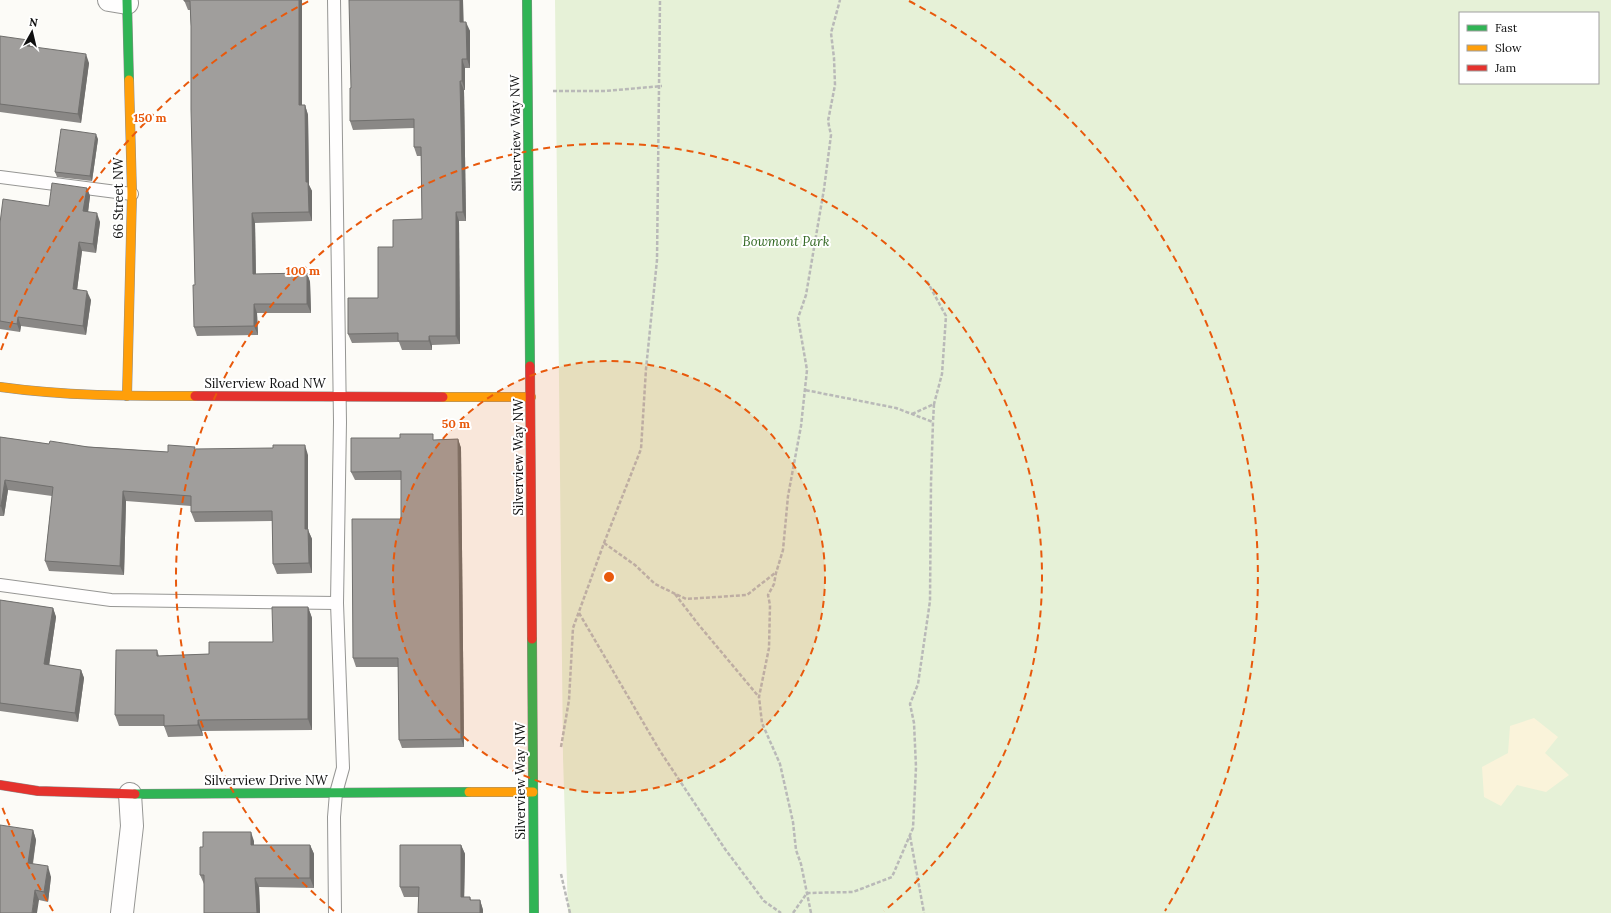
<svg xmlns="http://www.w3.org/2000/svg" width="1611" height="913" font-family="Lora,serif">
<style>
.green{fill:#e6f1d7;fill-rule:evenodd}
.sand{fill:#faf3da}
.lines{fill:none;stroke-linecap:round;stroke-linejoin:round}
.lane-casing{stroke:#969694;stroke-width:14}
.street-casing{stroke:#969694;stroke-width:24}
.fast-casing{stroke:#8d8c8b;stroke-width:10}
.slow-casing{stroke:#8d8c8b;stroke-width:10}
.jam-casing{stroke:#8d8c8b;stroke-width:10}
.path{stroke:#b9b9b8;stroke-width:2.5;stroke-dasharray:4 2;stroke-linecap:butt}
.lane{stroke:#fffefe;stroke-width:12}
.street{stroke:#fffefe;stroke-width:22}
.fast{stroke:#30b455;stroke-width:9}
.slow{stroke:#ff9f0a;stroke-width:9}
.jam{stroke:#e5322d;stroke-width:9}
.wall{fill:#8a8886}
.shaded-wall{fill:#706f6d}
.building{fill:#a09e9c;stroke:#706f6d}
.ring{fill:none;stroke:#e8590c;stroke-width:2;stroke-dasharray:7 5}
.labels{text-anchor:middle;stroke-width:4;stroke-linejoin:round;paint-order:stroke}
.street-label{font-size:13px;fill:#101010;stroke:#fff}
.park-label{font-size:13px;font-style:italic;fill:#316721;stroke:#fff}
.centre{fill:#e8590c;stroke:#fff;stroke-width:2}
.ring-label{font-size:12px;text-anchor:middle;font-weight:bold;fill:#e8590c;stroke:#fff;stroke-width:4;stroke-linejoin:round;paint-order:stroke}
</style>
<rect width="100%" height="100%" fill="#fcfbf7"/>
<path class="green" d="M 555,0 L 1611,0 L 1611,913 L 568,913 L 563,758 ZM 1460,13 L 1598,13 L 1598,83 L 1460,83 Z"/>
<path class="sand" d="M 1534,718 L 1558,737 L 1545,753 L 1569,775 L 1546,792 L 1517,785 L 1501,806 L 1484,797 L 1482,767 L 1508,753 L 1510,726 Z"/>
<g class="lines">
<g class="lane-casing">
<g id="lane">
<path d="M 334,0 L 340,422 L 337,603 L 343,768 L 336,793 L 334,817 L 335,913"/>
<path d="M 0,177 L 132,194"/>
<path d="M 0,585 L 111,600 L 337,603"/>
</g>
</g>
<g class="street-casing">
<g id="street">
<path d="M 109,0 L 127,3"/>
<path d="M 122,913 L 132,826 L 130,794"/>
</g>
</g>
<g class="fast-casing">
<g id="fast">
<path d="M 127,0 L 129,80"/>
<path d="M 527,0 L 530,366"/>
<path d="M 532,639 L 534,913"/>
<path d="M 135,794 L 469,792"/>
</g>
</g>
<g class="slow-casing">
<g id="slow">
<path d="M 0,387 C 64,396 130,396 195,396"/>
<path d="M 127,396 L 132,194 L 129,80"/>
<path d="M 443,397 L 531,397"/>
<path d="M 469,792 L 533,792"/>
</g>
</g>
<g class="jam-casing">
<g id="jam">
<path d="M 530,366 L 532,639"/>
<path d="M 195,396 L 443,397"/>
<path d="M 0,785 L 38,791 L 135,794"/>
</g>
</g>
<g class="path">
<path d="M 553,91 L 605,91 L 662,86"/>
<path d="M 927,281 L 946,316 L 942,374 L 934,404"/>
<path d="M 912,414 L 934,404 L 933,422"/>
<path d="M 604,543 L 635,565 L 655,584 L 686,599 L 747,595 L 775,573"/>
<path d="M 675,594 L 698,624 L 759,697"/>
<path d="M 579,613 L 660,751 L 725,849 L 764,901 L 781,913"/>
<path d="M 561,747 L 569,700 L 573,628 L 604,543 L 641,449 L 646,369 L 657,260 L 660,0"/>
<path d="M 910,836 L 924,913"/>
<path d="M 561,874 L 570,913"/>
<path d="M 793,913 L 807,893 L 853,892 L 892,877 L 913,828 L 916,767 L 914,723 L 910,704 L 918,684 L 930,601 L 931,482 L 933,422 L 896,408 L 805,390"/>
<path d="M 811,913 L 801,864 L 796,850 L 793,822 L 780,764 L 762,723 L 759,697 L 769,648 L 770,605 L 768,595 L 774,584 L 776,573 L 783,550 L 788,496 L 801,426 L 807,370 L 798,318 L 806,295 L 824,189 L 831,135 L 828,121 L 835,85 L 834,58 L 831,33 L 840,0"/>
</g>
<use href="#lane" class="lane"/>
<use href="#street" class="street"/>
<use href="#fast" class="fast"/>
<use href="#slow" class="slow"/>
<use href="#jam" class="jam"/>
</g>
<g class="wall">
<path d="M 184,0 L 302,0 L 302,105 L 305,105 L 308,115 L 309,185 L 312,191 L 312,221 L 255,223 L 256,274 L 307,273 L 310,282 L 311,313 L 257,313 L 258,335 L 197,336 L 194,327 L 195,285 L 191,26 L 190,10 L 188,10 Z"/>
<path d="M 464,22 L 470,31 L 470,68 L 465,68 L 465,90 L 464,90 L 466,221 L 459,221 L 460,344 L 432,345 L 432,350 L 402,350 L 399,342 L 352,343 L 348,334 L 378,298 L 393,247 L 422,219 L 421,156 L 417,156 L 414,147 L 414,128 L 353,130 L 350,121 Z"/>
<path d="M 0,36 L 31,46 L 89,63 L 81,123 L 0,112 Z"/>
<path d="M 98,139 L 92,181 L 57,177 L 55,172 Z"/>
<path d="M 87,188 L 90,196 L 88,212 L 100,222 L 96,253 L 82,251 L 77,290 L 91,300 L 86,335 L 21,326 L 20,332 L 0,329 L 0,223 L 49,206 Z"/>
<path d="M 0,437 L 49,444 L 168,452 L 195,449 L 308,455 L 308,530 L 312,539 L 312,573 L 277,574 L 273,564 L 272,521 L 195,522 L 191,512 L 191,506 L 126,501 L 124,575 L 49,571 L 45,561 L 52,496 L 8,490 L 4,516 L 0,516 Z"/>
<path d="M 458,439 L 461,448 L 464,747 L 402,748 L 399,740 L 398,667 L 356,667 L 353,658 L 401,519 L 401,480 L 355,480 L 351,472 L 435,440 Z"/>
<path d="M 0,600 L 53,608 L 56,617 L 49,665 L 81,670 L 84,678 L 78,722 L 0,711 Z"/>
<path d="M 308,607 L 312,618 L 312,730 L 202,731 L 203,736 L 168,737 L 164,726 L 119,726 L 115,715 L 157,650 L 159,656 L 209,654 L 273,642 Z"/>
<path d="M 33,830 L 36,840 L 33,864 L 51,877 L 48,902 L 39,900 L 0,913 Z"/>
<path d="M 254,841 L 254,845 L 310,845 L 314,854 L 314,888 L 259,887 L 260,913 L 204,913 L 204,884 L 200,875 Z"/>
<path d="M 461,845 L 465,854 L 464,897 L 470,897 L 471,900 L 480,900 L 483,910 L 419,897 L 404,897 L 400,887 Z"/>
</g>
<g class="shaded-wall">
<path d="M 299,0 L 302,0 L 302,115 L 299,105 Z"/>
<path d="M 460,0 L 463,0 L 464,31 L 460,22 Z"/>
<path d="M 466,22 L 470,31 L 470,68 L 467,59 Z"/>
<path d="M 28,40 L 31,48 L 27,46 Z"/>
<path d="M 86,54 L 89,63 L 81,123 L 78,114 Z"/>
<path d="M 462,59 L 465,68 L 465,90 L 462,81 Z"/>
<path d="M 460,81 L 464,90 L 466,221 L 463,212 Z"/>
<path d="M 305,105 L 308,115 L 309,185 L 312,191 L 312,221 L 309,212 L 306,182 Z"/>
<path d="M 96,134 L 98,139 L 92,181 L 90,176 Z"/>
<path d="M 87,188 L 90,196 L 87,220 L 83,211 Z"/>
<path d="M 456,212 L 459,221 L 460,344 L 456,336 Z"/>
<path d="M 97,213 L 100,222 L 96,253 L 93,244 Z"/>
<path d="M 252,213 L 255,223 L 256,284 L 253,274 Z"/>
<path d="M 79,242 L 82,251 L 76,298 L 73,289 Z"/>
<path d="M 307,273 L 310,282 L 311,313 L 307,304 Z"/>
<path d="M 87,291 L 91,300 L 86,335 L 83,326 Z"/>
<path d="M 254,304 L 257,313 L 258,335 L 254,326 Z"/>
<path d="M 18,317 L 21,326 L 20,332 L 17,324 Z"/>
<path d="M 429,336 L 432,345 L 432,350 L 429,341 Z"/>
<path d="M 458,439 L 461,448 L 464,747 L 461,739 Z"/>
<path d="M 305,445 L 308,455 L 308,530 L 312,539 L 312,573 L 309,563 L 305,529 Z"/>
<path d="M 5,480 L 8,490 L 4,516 L 1,506 Z"/>
<path d="M 123,491 L 126,501 L 124,575 L 120,566 Z"/>
<path d="M 308,607 L 312,618 L 312,730 L 308,719 Z"/>
<path d="M 53,608 L 56,617 L 48,673 L 44,664 Z"/>
<path d="M 81,670 L 84,678 L 78,722 L 75,713 Z"/>
<path d="M 198,720 L 202,731 L 203,736 L 198,725 Z"/>
<path d="M 33,830 L 36,840 L 31,874 L 28,863 Z"/>
<path d="M 251,832 L 254,841 L 254,854 L 251,845 Z"/>
<path d="M 310,845 L 314,854 L 314,888 L 310,878 Z"/>
<path d="M 461,845 L 465,854 L 464,907 L 461,897 Z"/>
<path d="M 48,866 L 51,877 L 48,902 L 44,892 Z"/>
<path d="M 255,878 L 259,887 L 260,913 L 257,913 Z"/>
<path d="M 35,890 L 39,900 L 37,913 L 32,913 Z"/>
<path d="M 480,900 L 483,910 L 483,913 L 480,913 Z"/>
</g>
<g class="building">
<path d="M 184,0 L 299,0 L 299,105 L 305,105 L 306,182 L 308,182 L 309,212 L 252,213 L 253,274 L 307,273 L 307,304 L 254,304 L 254,326 L 194,327 L 193,285 L 195,285 L 191,109 L 191,26 L 190,1 L 184,1 Z"/>
<path d="M 349,0 L 460,0 L 460,22 L 466,22 L 467,59 L 462,59 L 462,81 L 460,81 L 463,212 L 456,212 L 456,336 L 429,336 L 429,341 L 398,341 L 398,333 L 348,334 L 348,298 L 378,298 L 378,247 L 393,247 L 393,220 L 422,219 L 421,147 L 414,147 L 414,119 L 350,121 L 350,88 L 351,88 Z"/>
<path d="M 0,36 L 28,40 L 27,46 L 86,54 L 78,114 L 0,104 Z"/>
<path d="M 61,129 L 96,134 L 90,176 L 55,172 Z"/>
<path d="M 52,183 L 87,188 L 83,211 L 97,213 L 93,244 L 79,242 L 73,289 L 87,291 L 83,326 L 18,317 L 17,324 L 0,321 L 0,223 L 3,199 L 49,206 Z"/>
<path d="M 400,434 L 433,434 L 433,440 L 458,439 L 461,739 L 399,740 L 398,658 L 353,658 L 352,519 L 401,519 L 401,471 L 351,472 L 351,438 L 400,438 Z"/>
<path d="M 0,437 L 49,444 L 50,441 L 88,447 L 168,452 L 168,445 L 195,447 L 194,449 L 273,448 L 273,445 L 305,445 L 305,529 L 308,529 L 309,563 L 273,564 L 272,511 L 191,512 L 191,496 L 123,491 L 120,566 L 45,561 L 53,487 L 5,480 L 1,506 L 0,506 Z"/>
<path d="M 0,600 L 53,608 L 44,664 L 81,670 L 75,713 L 0,703 Z"/>
<path d="M 272,607 L 308,607 L 308,719 L 198,720 L 198,725 L 164,726 L 164,715 L 115,715 L 116,650 L 157,650 L 157,656 L 209,654 L 209,642 L 273,642 Z"/>
<path d="M 0,825 L 33,830 L 28,863 L 48,866 L 44,892 L 35,890 L 32,913 L 0,913 Z"/>
<path d="M 203,832 L 251,832 L 251,845 L 310,845 L 310,878 L 255,878 L 257,913 L 204,913 L 204,875 L 200,875 L 200,847 L 203,847 Z"/>
<path d="M 400,845 L 461,845 L 461,897 L 470,897 L 470,900 L 480,900 L 480,913 L 418,913 L 419,887 L 400,887 Z"/>
</g>
<circle cx="609" cy="577" r="216" fill="#e8590c" fill-opacity=".12"/>
<g class="ring">
<circle cx="609" cy="577" r="216"/>
<path d="M334 911A433 433 0 1 1 884 911"/>
<path d="M53 911A649 649 0 0 1 1 804M1 350A649 649 0 0 1 309 1M909 1A649 649 0 0 1 1165 911"/>
</g>
<g class="labels">
<g class="street-label">
<text transform="translate(515 133) rotate(-91)" y="5">Silverview Way NW</text>
<text transform="translate(118 198) rotate(-90)" y="5">66 Street NW</text>
<text x="265" y="388">Silverview Road NW</text>
<text transform="translate(518 457) rotate(-90)" y="5">Silverview Way NW</text>
<text x="266" y="785">Silverview Drive NW</text>
<text transform="translate(520 781) rotate(-90)" y="5">Silverview Way NW</text>
</g>
<g class="park-label">
<text x="786" y="246">Bowmont Park</text>
</g>
</g>
<circle cx="609" cy="577" r="6" class="centre"/>
<g class="ring-label">
<text x="150" y="122">150 m</text>
<text x="303" y="275">100 m</text>
<text x="456" y="428">50 m</text>
</g>
<rect x="1459" y="12" width="140" height="72" fill="#ffffff" stroke="#9f9f9f"/>
<rect x="1467" y="25" width="20" height="6" fill="#30b455" stroke="#9f9f9f"/>
<text x="1495" y="32" font-size="12" fill="#101010">Fast</text>
<rect x="1467" y="45" width="20" height="6" fill="#ff9f0a" stroke="#9f9f9f"/>
<text x="1495" y="52" font-size="12" fill="#101010">Slow</text>
<rect x="1467" y="65" width="20" height="6" fill="#e5322d" stroke="#9f9f9f"/>
<text x="1495" y="72" font-size="12" fill="#101010">Jam</text>
<g transform="translate(32 32) rotate(8)" stroke="#ffffff" stroke-width="3" paint-order="stroke">
<path d="M0-3L7 15L0 10L-7 15Z" fill="#101010"/>
<text y="-6" font-size="11" font-weight="bold" text-anchor="middle" fill="#101010">N</text>
</g>
</svg>
